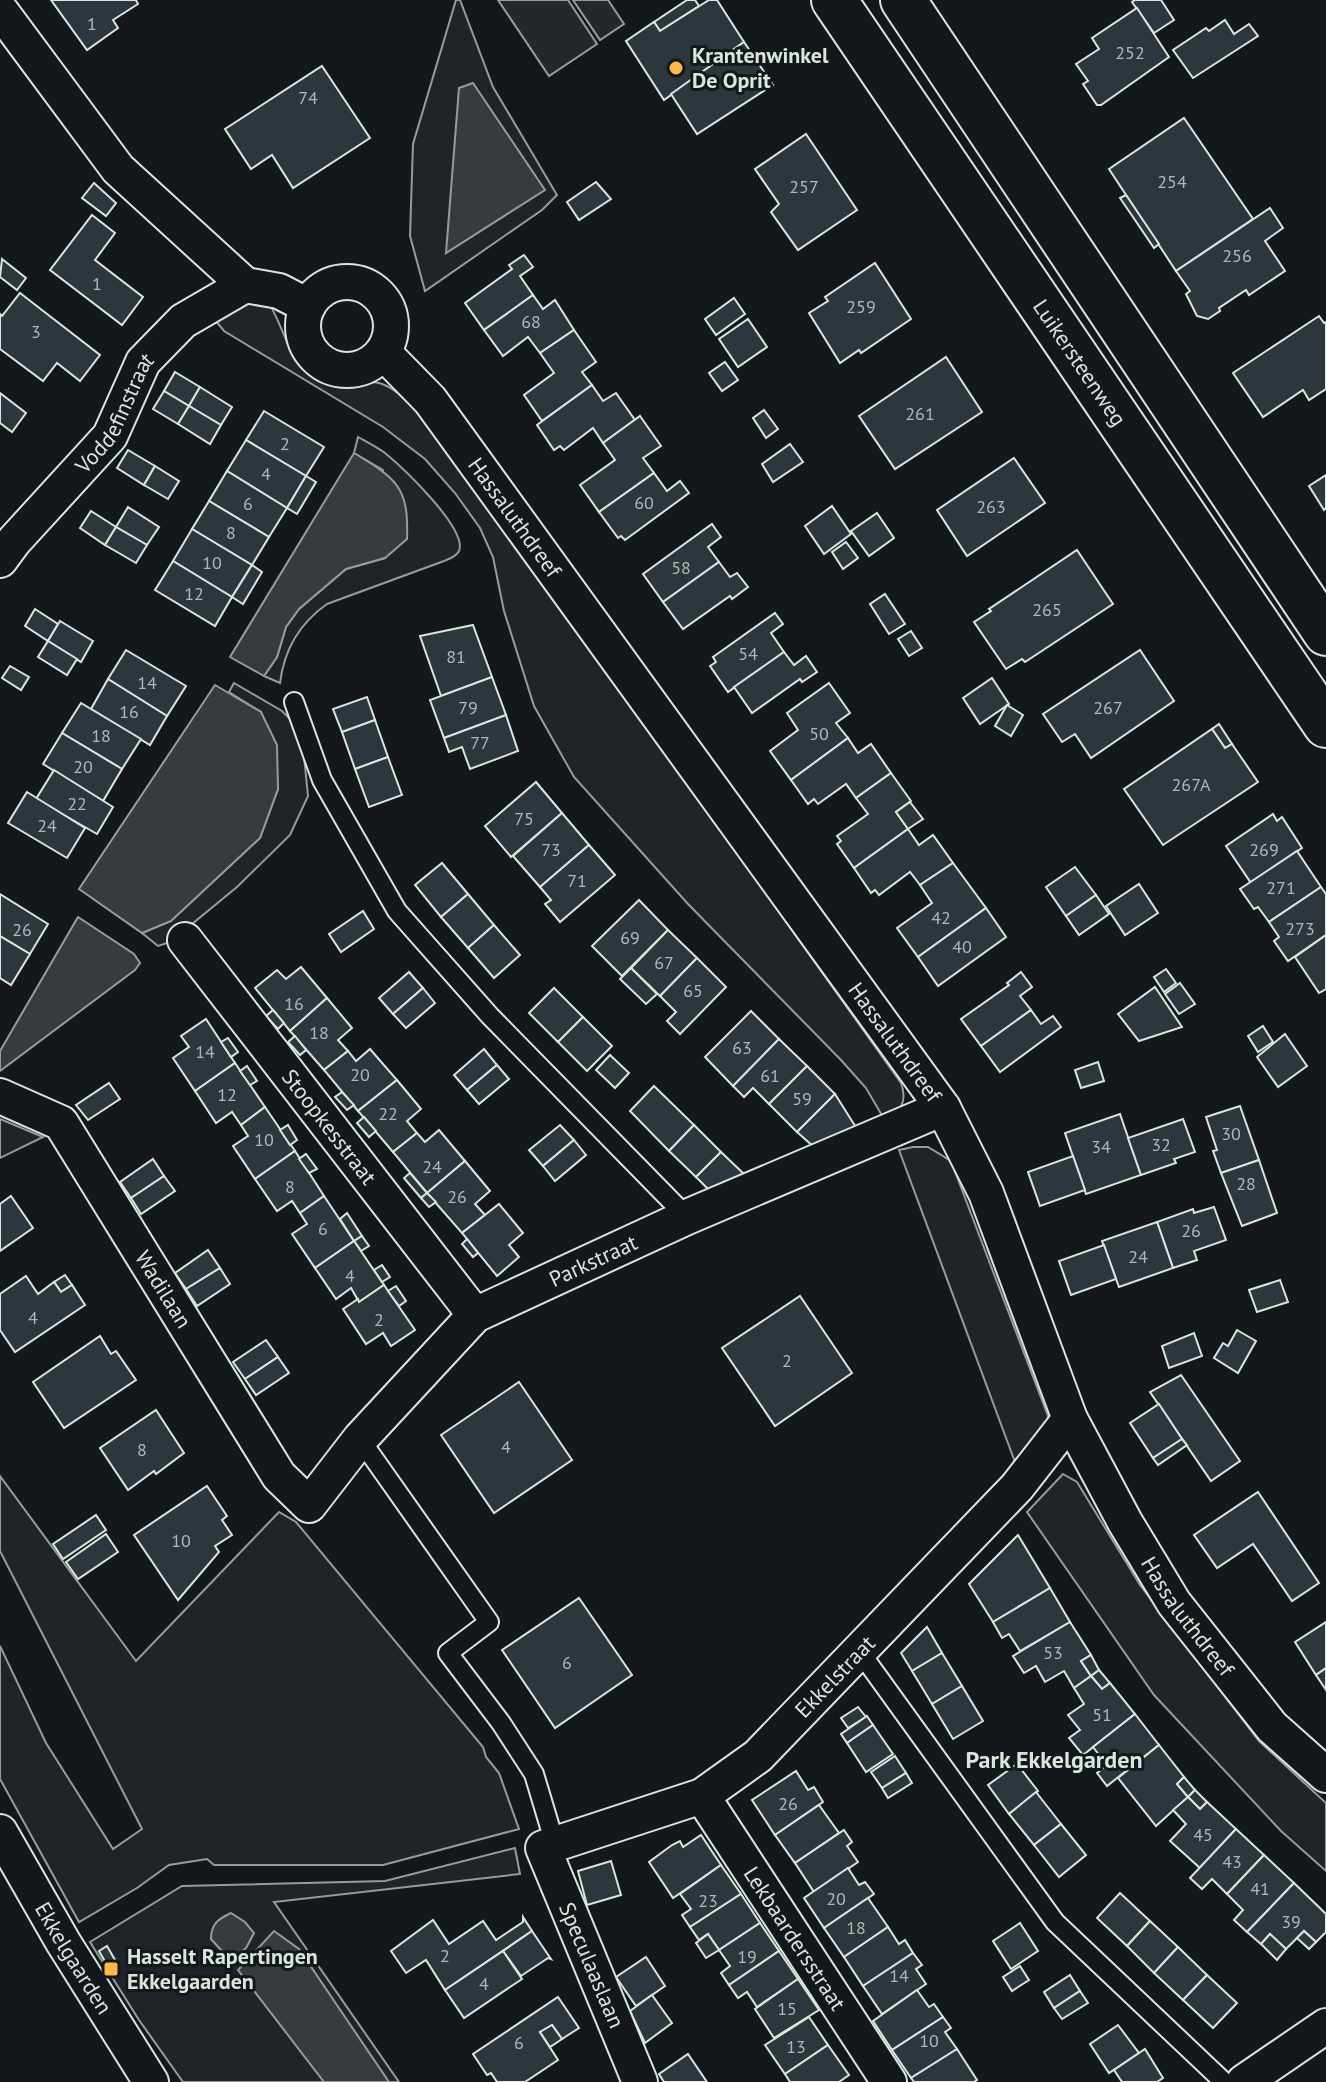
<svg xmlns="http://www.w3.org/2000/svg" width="1326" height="2082" font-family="'PT Sans',sans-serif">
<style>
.green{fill:#202428;stroke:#939e99;stroke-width:2}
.parking{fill:#24282b;stroke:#939e99;stroke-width:2}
.water{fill:#363b3e;stroke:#939e99;stroke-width:2}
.building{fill:#2c363c;stroke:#d8e6dc;stroke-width:2}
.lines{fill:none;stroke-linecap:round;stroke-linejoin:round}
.lane-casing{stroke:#d8e6dc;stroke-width:22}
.street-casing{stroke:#d8e6dc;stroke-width:38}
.primary-casing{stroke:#d8e6dc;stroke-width:48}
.lane{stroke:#14181c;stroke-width:18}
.street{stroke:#14181c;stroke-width:34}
.primary{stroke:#14181c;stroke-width:44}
.poi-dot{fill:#ffb74d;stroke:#14181c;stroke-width:3}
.labels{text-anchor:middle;stroke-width:6;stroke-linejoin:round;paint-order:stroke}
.number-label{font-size:18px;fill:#adbab4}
.poi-label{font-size:22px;font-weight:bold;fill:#d8e6dc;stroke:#14181c;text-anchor:start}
.street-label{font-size:22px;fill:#d8e6dc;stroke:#14181c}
.neighbourhood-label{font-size:24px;font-weight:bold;fill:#d8e6dc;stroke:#14181c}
</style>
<rect width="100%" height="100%" fill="#14181c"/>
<g class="green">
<path d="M 456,0 L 460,0 L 493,87 L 557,195 L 542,210 L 425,291 L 410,236 L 413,144 Z"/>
<path d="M 267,300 C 282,322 286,352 306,370 C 325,386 357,378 379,383 C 404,389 433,432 450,451 L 901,1083 C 908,1101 900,1112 887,1124 L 866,1088 L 841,1060 L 688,904 L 574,777 L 534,706 L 504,611 L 493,557 L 480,528 L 455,493 L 425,459 L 383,427 L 224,331 L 215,320 L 234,305 Z"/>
<path d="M 358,437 C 367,442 377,447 385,453 C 402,467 468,529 459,551 C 456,557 449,559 444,561 L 327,604 C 300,623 284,650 280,683 L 264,676 L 277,657 L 286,627 L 299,609 L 346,569 L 385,558 L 383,470 L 354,453 Z"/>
<path d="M 234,683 L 282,711 L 291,720 L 304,756 L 308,796 L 290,835 L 237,887 L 170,942 L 158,946 L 142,933 L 171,921 L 260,838 L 278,789 L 261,712 L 229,692 Z"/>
<path d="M 0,1119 L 43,1137 L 0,1158 Z"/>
<path d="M 913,1147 L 928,1147 L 951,1161 L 1048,1416 L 1048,1430 L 1018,1470 L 899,1150 Z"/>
<path d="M 1063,1474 L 1077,1482 L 1140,1585 L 1259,1741 L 1326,1803 L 1326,1871 L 1281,1831 L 1154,1695 L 1027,1512 Z"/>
<path d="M 0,1476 L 136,1661 L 279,1512 L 296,1522 L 483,1747 L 486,1757 L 499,1773 L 519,1829 L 383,1865 L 214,1865 L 207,1859 L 169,1865 L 137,1888 L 79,1922 L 0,1779 L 0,1646 L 46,1743 L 113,1849 L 142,1829 L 0,1551 Z"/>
<path d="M 515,1848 L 520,1874 L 274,1902 L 399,2082 L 183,2082 L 139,2020 L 90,1942 L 182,1886 L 385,1881 Z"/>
</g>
<g class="parking">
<path d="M 498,0 L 568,0 L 597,44 L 549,76 Z"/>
<path d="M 573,0 L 608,0 L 624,24 L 600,40 Z"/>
</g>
<g class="water">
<path d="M 473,83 L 545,190 L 446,253 L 459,88 Z"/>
<path d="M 354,453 C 397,479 409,487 407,539 L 385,558 L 346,569 L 299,609 L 286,627 L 277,657 L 264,676 L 230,657 Z"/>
<path d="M 215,685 L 261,712 L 277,745 L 278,789 L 260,838 L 171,921 L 142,933 L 79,889 Z"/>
<path d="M 78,917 L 134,954 L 140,963 L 135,970 L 0,1071 L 0,1051 Z"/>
<path d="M 231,1913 L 245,1922 L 254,1933 L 246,1948 L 231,1961 L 211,1939 C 211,1924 218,1919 231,1913 Z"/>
<path d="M 274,1931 L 299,1949 L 389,2082 L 324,2082 L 238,1970 Z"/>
</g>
<g class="building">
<path d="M 51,0 L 136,0 L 138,4 L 113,20 L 118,28 L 87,50 Z"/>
<path d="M 687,0 L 695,0 L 699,6 L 660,31 L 654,22 Z"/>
<path d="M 709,0 L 717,0 L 744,42 L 664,100 L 626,41 L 654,22 L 660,31 Z"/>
<path d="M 1135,0 L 1161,0 L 1174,20 L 1154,33 L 1132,2 Z"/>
<path d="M 1137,8 L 1169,57 L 1101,105 L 1097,105 L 1083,84 L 1088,81 L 1076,64 L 1099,49 L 1092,38 Z"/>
<path d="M 1225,20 L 1234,34 L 1249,24 L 1258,36 L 1193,78 L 1173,50 L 1206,28 L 1209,31 Z"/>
<path d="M 744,42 L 773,85 L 697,134 L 671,94 Z"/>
<path d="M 322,66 L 370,138 L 293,188 L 272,155 L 251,169 L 225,129 Z"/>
<path d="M 1184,118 L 1253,219 L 1176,271 L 1109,169 Z"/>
<path d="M 806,134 L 857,210 L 798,250 L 771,212 L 779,204 L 755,169 Z"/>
<path d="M 596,182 L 611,199 L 579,220 L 567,202 Z"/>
<path d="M 94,183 L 116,203 L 106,216 L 82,198 Z"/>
<path d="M 1126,195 L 1159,244 L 1154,248 L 1120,198 Z"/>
<path d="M 1270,208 L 1283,228 L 1265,241 L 1285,271 L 1249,295 L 1246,290 L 1219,308 L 1220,311 L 1208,319 L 1197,316 L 1186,294 L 1190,291 L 1176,271 Z"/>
<path d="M 92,215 L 115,233 L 95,260 L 143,297 L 122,325 L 50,270 Z"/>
<path d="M 524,255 L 533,267 L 520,276 L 533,295 L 484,330 L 465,303 L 512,269 L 509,265 Z"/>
<path d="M 2,259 L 26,278 L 17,290 L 0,277 Z"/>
<path d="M 875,263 L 911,319 L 861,353 L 859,350 L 840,363 L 809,313 L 828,301 L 825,297 Z"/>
<path d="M 20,293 L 100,355 L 80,381 L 57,363 L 43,381 L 0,349 L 0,314 L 2,316 Z"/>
<path d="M 533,295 L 543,309 L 555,300 L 574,330 L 540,353 L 528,337 L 503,356 L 484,330 Z"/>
<path d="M 734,298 L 745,314 L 716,335 L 705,319 Z"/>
<path d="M 1319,316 L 1324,323 L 1326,322 L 1326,389 L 1309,400 L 1303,390 L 1263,417 L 1233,373 Z"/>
<path d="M 748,319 L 767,347 L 738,367 L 719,339 Z"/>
<path d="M 574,330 L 596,362 L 582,372 L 592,385 L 542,421 L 524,395 L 554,373 L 540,353 Z"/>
<path d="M 946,357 L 982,412 L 895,469 L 859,416 Z"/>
<path d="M 725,362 L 738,380 L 722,391 L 709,373 Z"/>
<path d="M 175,372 L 200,387 L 189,406 L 164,391 Z"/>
<path d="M 592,385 L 603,401 L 616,393 L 635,420 L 603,443 L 593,428 L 564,450 L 560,446 L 554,450 L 537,425 Z"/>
<path d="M 200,387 L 232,407 L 221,425 L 189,406 Z"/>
<path d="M 164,391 L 189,406 L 178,424 L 153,409 Z"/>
<path d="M 0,393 L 26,413 L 12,432 L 0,423 Z"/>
<path d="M 189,406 L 221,425 L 210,444 L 178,424 Z"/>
<path d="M 764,410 L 778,429 L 766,438 L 753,418 Z"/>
<path d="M 264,411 L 324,447 L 306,476 L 246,440 Z"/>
<path d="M 640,416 L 661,446 L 643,458 L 654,473 L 599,512 L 580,485 L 615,460 L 603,443 Z"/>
<path d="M 246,440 L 306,476 L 287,508 L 227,471 Z"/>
<path d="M 790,444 L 803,462 L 773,482 L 762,464 Z"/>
<path d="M 128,450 L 155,466 L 144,485 L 117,468 Z"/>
<path d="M 1014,458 L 1045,503 L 967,556 L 937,510 Z"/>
<path d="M 155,466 L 179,481 L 168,499 L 144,485 Z"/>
<path d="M 227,471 L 287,508 L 269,537 L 209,501 Z"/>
<path d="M 654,473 L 667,491 L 680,481 L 689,493 L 625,540 L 621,536 L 618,538 L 599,512 Z"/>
<path d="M 1326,475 L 1326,508 L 1324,510 L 1309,486 Z"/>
<path d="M 306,476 L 316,482 L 297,514 L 287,508 Z"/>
<path d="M 209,501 L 269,537 L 252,565 L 192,529 Z"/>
<path d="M 832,506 L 851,534 L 824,554 L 805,526 Z"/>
<path d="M 128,507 L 159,527 L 147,545 L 116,527 Z"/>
<path d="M 91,511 L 116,527 L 105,545 L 80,528 Z"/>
<path d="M 877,513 L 894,538 L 869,556 L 851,531 Z"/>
<path d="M 712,524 L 721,537 L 708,547 L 719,562 L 663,602 L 643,574 Z"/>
<path d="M 116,527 L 147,545 L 136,563 L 105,545 Z"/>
<path d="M 192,529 L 252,565 L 232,597 L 173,561 Z"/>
<path d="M 846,542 L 858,558 L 843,569 L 832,552 Z"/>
<path d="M 1077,550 L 1113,604 L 1025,662 L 1022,659 L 1006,669 L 974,622 L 991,611 L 989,609 Z"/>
<path d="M 173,561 L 232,597 L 215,626 L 155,590 Z"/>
<path d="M 719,562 L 730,577 L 737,573 L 748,587 L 732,599 L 730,596 L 683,629 L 663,602 Z"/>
<path d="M 252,565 L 262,572 L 243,604 L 232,597 Z"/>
<path d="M 885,594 L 905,624 L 889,634 L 870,604 Z"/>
<path d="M 35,609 L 58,624 L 48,641 L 25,626 Z"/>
<path d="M 775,613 L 783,624 L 771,633 L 784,652 L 728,692 L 710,666 L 716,662 L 713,657 Z"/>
<path d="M 60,621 L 93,641 L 81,662 L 48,641 Z"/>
<path d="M 473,625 L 492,677 L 441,696 L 420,636 Z"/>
<path d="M 911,631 L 922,648 L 909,656 L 898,639 Z"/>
<path d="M 48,641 L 77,659 L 67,675 L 38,657 Z"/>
<path d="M 126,650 L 186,686 L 167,716 L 108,679 Z"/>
<path d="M 1140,650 L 1174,701 L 1091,758 L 1075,734 L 1062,742 L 1043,714 Z"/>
<path d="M 784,652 L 794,665 L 806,656 L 817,672 L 802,682 L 800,679 L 752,713 L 734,687 Z"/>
<path d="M 10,666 L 29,677 L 21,690 L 2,678 Z"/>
<path d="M 492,677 L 506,715 L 444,738 L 430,700 Z"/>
<path d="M 992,678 L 1009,704 L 980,724 L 963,698 Z"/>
<path d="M 108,679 L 167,716 L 150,745 L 91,709 Z"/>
<path d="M 829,683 L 850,713 L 836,723 L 848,738 L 791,780 L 770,751 L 798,730 L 787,713 Z"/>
<path d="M 367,697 L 375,720 L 342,732 L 333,709 Z"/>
<path d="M 81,703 L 141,739 L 122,769 L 62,733 Z"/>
<path d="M 1007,705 L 1023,715 L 1011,736 L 995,726 Z"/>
<path d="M 506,715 L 518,751 L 470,769 L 462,747 L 449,752 L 444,738 Z"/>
<path d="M 375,720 L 388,757 L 355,769 L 342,732 Z"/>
<path d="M 1219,724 L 1232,744 L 1225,748 L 1212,729 Z"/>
<path d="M 1212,729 L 1225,748 L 1232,744 L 1258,782 L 1163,845 L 1124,789 Z"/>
<path d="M 62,733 L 122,769 L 103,801 L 43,764 Z"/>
<path d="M 848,738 L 858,753 L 871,744 L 891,773 L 856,798 L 846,784 L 818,804 L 814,799 L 808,804 L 791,780 Z"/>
<path d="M 388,757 L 402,795 L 369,807 L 355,769 Z"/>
<path d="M 54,770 L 113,807 L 97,834 L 36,799 Z"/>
<path d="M 891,773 L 911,801 L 896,812 L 908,829 L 854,868 L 837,844 L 841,841 L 837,836 L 868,814 L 856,798 Z"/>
<path d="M 536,782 L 562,813 L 511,857 L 485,826 Z"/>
<path d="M 27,792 L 85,828 L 67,858 L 8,823 Z"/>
<path d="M 910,802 L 923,819 L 908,829 L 896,812 Z"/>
<path d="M 562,813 L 589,845 L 540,887 L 513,856 Z"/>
<path d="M 1273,814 L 1277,821 L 1282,817 L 1302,848 L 1251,883 L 1226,846 Z"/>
<path d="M 908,829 L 919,845 L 933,835 L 953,863 L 920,885 L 910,872 L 879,895 L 875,890 L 871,893 L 854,868 Z"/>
<path d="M 589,845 L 615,875 L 560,922 L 545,904 L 551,900 L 540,887 Z"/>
<path d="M 1297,851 L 1321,887 L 1269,922 L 1258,907 L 1254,909 L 1240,889 Z"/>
<path d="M 442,863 L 468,894 L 441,917 L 415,885 Z"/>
<path d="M 953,863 L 986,908 L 918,957 L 897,928 L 932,903 L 920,885 Z"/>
<path d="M 1075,867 L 1096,895 L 1066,916 L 1046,887 Z"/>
<path d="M 1139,884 L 1158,913 L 1125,935 L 1106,906 Z"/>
<path d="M 1321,887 L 1326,894 L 1326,935 L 1288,961 L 1274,941 L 1279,937 L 1269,922 Z"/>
<path d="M 0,894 L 48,924 L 30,954 L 0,936 Z"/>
<path d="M 468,894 L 494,925 L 468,948 L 441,917 Z"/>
<path d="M 1096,895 L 1109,914 L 1079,935 L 1066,916 Z"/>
<path d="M 639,900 L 668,930 L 622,976 L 592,946 Z"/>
<path d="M 986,908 L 1006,937 L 938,986 L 918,957 Z"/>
<path d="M 363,911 L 374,929 L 341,952 L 329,934 Z"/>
<path d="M 494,925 L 520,955 L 494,978 L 468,948 Z"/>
<path d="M 668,930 L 697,958 L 660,996 L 631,968 Z"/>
<path d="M 1326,935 L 1326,989 L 1319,993 L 1295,957 Z"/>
<path d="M 0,936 L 30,954 L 11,985 L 0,978 Z"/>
<path d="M 697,958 L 726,987 L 680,1034 L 667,1021 L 676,1012 L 660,996 Z"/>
<path d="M 301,967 L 327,998 L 290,1031 L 255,988 L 277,970 L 286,979 Z"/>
<path d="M 631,968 L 657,994 L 646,1004 L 620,979 Z"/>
<path d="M 1166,969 L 1176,983 L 1164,992 L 1154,977 Z"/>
<path d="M 409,972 L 423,988 L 393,1014 L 379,998 Z"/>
<path d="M 1021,972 L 1032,987 L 1020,996 L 1031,1010 L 981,1046 L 961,1019 L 1009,985 L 1007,983 Z"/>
<path d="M 1180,983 L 1195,1004 L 1179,1014 L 1165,994 Z"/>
<path d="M 1155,987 L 1182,1027 L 1139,1041 L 1118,1014 Z"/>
<path d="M 423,988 L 435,1003 L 406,1028 L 393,1014 Z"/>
<path d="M 554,988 L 583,1017 L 558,1042 L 529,1013 Z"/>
<path d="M 327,998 L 352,1028 L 338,1040 L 348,1051 L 324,1070 L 290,1031 Z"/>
<path d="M 273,1010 L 284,1023 L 278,1029 L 266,1016 Z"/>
<path d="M 1031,1010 L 1041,1024 L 1053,1016 L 1061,1027 L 1000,1072 L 981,1046 Z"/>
<path d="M 751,1011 L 779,1039 L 733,1086 L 705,1057 Z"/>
<path d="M 583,1017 L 612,1046 L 587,1071 L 558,1042 Z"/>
<path d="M 206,1019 L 235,1063 L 195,1091 L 173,1058 L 189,1047 L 181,1036 Z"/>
<path d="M 1263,1026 L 1273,1042 L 1258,1052 L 1248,1036 Z"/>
<path d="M 1285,1034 L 1307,1066 L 1278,1087 L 1257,1057 Z"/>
<path d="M 295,1036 L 306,1050 L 300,1055 L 288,1042 Z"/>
<path d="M 228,1038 L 238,1052 L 231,1057 L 221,1042 Z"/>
<path d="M 779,1039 L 807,1066 L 769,1104 L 753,1088 L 744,1097 L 733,1086 Z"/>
<path d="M 370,1049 L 397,1080 L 358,1111 L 324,1070 L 348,1051 L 356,1061 Z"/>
<path d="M 484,1049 L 497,1065 L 467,1090 L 454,1075 Z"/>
<path d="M 610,1055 L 629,1073 L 615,1088 L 596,1070 Z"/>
<path d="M 1098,1062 L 1104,1081 L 1081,1088 L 1075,1070 Z"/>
<path d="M 235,1063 L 265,1107 L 241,1125 L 232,1112 L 216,1123 L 195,1091 Z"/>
<path d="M 497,1065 L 509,1079 L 479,1104 L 467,1090 Z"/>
<path d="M 247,1066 L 257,1081 L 250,1085 L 240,1071 Z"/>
<path d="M 807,1066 L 835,1094 L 797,1132 L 769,1104 Z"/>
<path d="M 397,1080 L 421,1109 L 407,1121 L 417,1133 L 393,1152 L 358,1111 Z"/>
<path d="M 109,1083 L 120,1099 L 88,1120 L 76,1105 Z"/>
<path d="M 654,1086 L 694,1125 L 669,1151 L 630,1111 Z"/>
<path d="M 342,1092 L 354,1105 L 347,1110 L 335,1097 Z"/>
<path d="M 835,1094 L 857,1129 L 814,1147 L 797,1132 Z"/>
<path d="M 1240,1106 L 1259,1160 L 1221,1173 L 1213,1151 L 1217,1150 L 1206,1117 Z"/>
<path d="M 265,1107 L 295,1151 L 255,1179 L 233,1146 L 248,1136 L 241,1125 Z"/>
<path d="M 1120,1114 L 1141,1175 L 1086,1194 L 1065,1133 Z"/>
<path d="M 364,1117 L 376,1131 L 369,1137 L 357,1123 Z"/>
<path d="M 1183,1119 L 1195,1152 L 1174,1159 L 1176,1163 L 1141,1175 L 1128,1138 Z"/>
<path d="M 288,1125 L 297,1140 L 290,1145 L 280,1130 Z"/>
<path d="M 560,1125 L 574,1140 L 543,1166 L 529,1150 Z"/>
<path d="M 694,1125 L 721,1152 L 696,1177 L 669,1151 Z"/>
<path d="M 439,1130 L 465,1161 L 427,1193 L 393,1152 L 417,1133 L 425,1142 Z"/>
<path d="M 574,1140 L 586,1155 L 555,1181 L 543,1166 Z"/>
<path d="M 295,1151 L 324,1196 L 300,1213 L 292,1201 L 277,1211 L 255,1179 Z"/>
<path d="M 721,1152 L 746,1176 L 710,1191 L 696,1177 Z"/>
<path d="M 306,1154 L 317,1169 L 309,1173 L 299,1159 Z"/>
<path d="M 1073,1156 L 1085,1190 L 1040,1206 L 1028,1172 Z"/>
<path d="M 153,1159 L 164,1176 L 131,1198 L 120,1182 Z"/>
<path d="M 1259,1160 L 1277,1213 L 1242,1226 L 1221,1173 Z"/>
<path d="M 465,1161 L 490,1191 L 475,1204 L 485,1215 L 462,1233 L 427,1193 Z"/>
<path d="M 410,1173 L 427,1193 L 421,1198 L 404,1178 Z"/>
<path d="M 164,1176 L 175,1191 L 141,1214 L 131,1198 Z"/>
<path d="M 427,1193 L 436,1202 L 429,1207 L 421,1198 Z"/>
<path d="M 11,1196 L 33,1228 L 0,1251 L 0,1204 Z"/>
<path d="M 324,1196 L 354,1241 L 315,1268 L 292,1234 L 307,1224 L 300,1213 Z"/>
<path d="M 499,1204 L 523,1233 L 509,1245 L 519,1257 L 497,1276 L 462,1233 Z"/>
<path d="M 1214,1207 L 1226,1240 L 1194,1251 L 1197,1260 L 1173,1268 L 1157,1222 L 1193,1209 L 1194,1213 Z"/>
<path d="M 347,1213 L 362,1236 L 354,1241 L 340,1219 Z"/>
<path d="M 1157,1222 L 1173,1268 L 1119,1287 L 1102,1241 Z"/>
<path d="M 362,1236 L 369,1246 L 361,1251 L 354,1241 Z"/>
<path d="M 467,1239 L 478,1253 L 473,1257 L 462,1244 Z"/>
<path d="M 354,1241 L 384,1285 L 359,1302 L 351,1288 L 336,1299 L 315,1268 Z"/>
<path d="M 1104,1245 L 1116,1279 L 1071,1295 L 1059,1261 Z"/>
<path d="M 208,1250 L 220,1268 L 186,1289 L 175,1273 Z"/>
<path d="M 382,1265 L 390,1277 L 382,1282 L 374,1270 Z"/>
<path d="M 220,1268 L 230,1284 L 197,1306 L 186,1289 Z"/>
<path d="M 65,1275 L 72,1285 L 61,1292 L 54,1282 Z"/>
<path d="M 26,1276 L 38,1294 L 54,1282 L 61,1292 L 72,1285 L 85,1305 L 15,1352 L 0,1330 L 0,1294 Z"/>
<path d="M 1280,1280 L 1288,1302 L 1257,1312 L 1249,1290 Z"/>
<path d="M 384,1285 L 415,1330 L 391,1346 L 383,1333 L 366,1344 L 343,1309 L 358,1299 L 359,1302 Z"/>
<path d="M 396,1286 L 406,1301 L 399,1306 L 388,1291 Z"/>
<path d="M 800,1296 L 852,1373 L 775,1426 L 722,1348 Z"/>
<path d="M 1237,1330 L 1256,1341 L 1238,1373 L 1214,1358 L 1223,1343 L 1228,1346 Z"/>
<path d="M 1194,1333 L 1202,1356 L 1169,1368 L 1162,1346 Z"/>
<path d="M 100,1336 L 111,1354 L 116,1351 L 136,1380 L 64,1428 L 33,1382 Z"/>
<path d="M 266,1340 L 278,1357 L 245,1379 L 233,1362 Z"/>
<path d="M 278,1357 L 289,1373 L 256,1395 L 245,1379 Z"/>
<path d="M 1181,1375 L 1240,1461 L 1211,1481 L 1150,1392 Z"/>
<path d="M 519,1382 L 572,1460 L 494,1513 L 441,1435 Z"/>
<path d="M 1159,1404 L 1182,1439 L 1153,1458 L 1130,1423 Z"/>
<path d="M 156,1410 L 184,1453 L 156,1474 L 154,1471 L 128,1490 L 100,1448 Z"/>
<path d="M 1182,1439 L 1187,1445 L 1158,1465 L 1153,1458 Z"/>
<path d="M 207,1486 L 227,1516 L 222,1520 L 232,1535 L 215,1546 L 219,1552 L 178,1600 L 134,1535 Z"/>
<path d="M 1258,1492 L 1319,1583 L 1292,1601 L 1253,1544 L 1217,1568 L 1194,1535 Z"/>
<path d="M 96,1515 L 106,1530 L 63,1559 L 53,1544 Z"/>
<path d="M 106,1534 L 118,1552 L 78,1579 L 66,1562 Z"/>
<path d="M 1018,1535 L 1050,1588 L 993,1622 L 969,1584 Z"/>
<path d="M 1050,1588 L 1070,1622 L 1020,1651 L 1009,1634 L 1002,1638 L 993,1622 Z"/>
<path d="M 579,1598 L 632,1675 L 555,1728 L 502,1650 Z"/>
<path d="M 1070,1622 L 1091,1655 L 1081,1661 L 1091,1676 L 1074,1688 L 1064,1671 L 1045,1682 L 1036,1666 L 1024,1673 L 1013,1656 Z"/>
<path d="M 1326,1622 L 1326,1668 L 1316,1675 L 1295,1642 Z"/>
<path d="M 927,1627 L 942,1653 L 912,1671 L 901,1653 Z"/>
<path d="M 942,1653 L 962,1686 L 932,1704 L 912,1671 Z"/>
<path d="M 1091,1655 L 1099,1670 L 1091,1676 L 1081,1661 Z"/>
<path d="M 1326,1668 L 1326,1690 L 1316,1675 Z"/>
<path d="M 1099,1670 L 1110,1683 L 1102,1689 L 1091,1676 Z"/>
<path d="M 1091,1676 L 1102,1689 L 1110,1683 L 1135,1714 L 1083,1755 L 1069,1738 L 1080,1730 L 1068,1715 L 1084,1704 L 1074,1688 Z"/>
<path d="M 962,1686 L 983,1721 L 953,1739 L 932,1704 Z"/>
<path d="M 858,1707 L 866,1717 L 848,1728 L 841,1718 Z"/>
<path d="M 1135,1714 L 1159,1745 L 1107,1786 L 1097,1773 L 1107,1765 L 1093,1747 Z"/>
<path d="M 867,1716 L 873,1725 L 847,1743 L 841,1734 Z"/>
<path d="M 873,1725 L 893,1754 L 866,1772 L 847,1743 Z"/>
<path d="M 1159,1745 L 1184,1777 L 1177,1784 L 1188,1797 L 1156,1826 L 1118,1778 Z"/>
<path d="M 895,1756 L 906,1773 L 882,1788 L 871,1772 Z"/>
<path d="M 1017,1764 L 1038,1791 L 1009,1814 L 988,1785 Z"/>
<path d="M 796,1771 L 808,1790 L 814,1787 L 823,1802 L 775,1835 L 752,1800 Z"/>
<path d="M 906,1773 L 912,1783 L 888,1798 L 882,1788 Z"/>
<path d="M 1184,1777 L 1195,1790 L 1188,1797 L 1177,1784 Z"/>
<path d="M 1195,1790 L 1207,1802 L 1200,1809 L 1188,1797 Z"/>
<path d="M 1036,1792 L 1061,1824 L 1034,1845 L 1009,1814 Z"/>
<path d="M 1188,1797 L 1200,1809 L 1207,1802 L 1236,1829 L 1200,1868 L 1170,1841 L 1186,1824 L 1173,1810 Z"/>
<path d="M 819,1805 L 839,1833 L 795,1863 L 775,1835 Z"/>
<path d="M 1061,1824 L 1086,1855 L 1059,1877 L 1034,1845 Z"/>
<path d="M 1236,1829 L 1264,1855 L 1227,1894 L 1212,1879 L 1202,1889 L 1190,1878 Z"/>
<path d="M 844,1830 L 852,1842 L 847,1846 L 858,1862 L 814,1892 L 795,1863 Z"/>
<path d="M 701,1835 L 721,1865 L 673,1898 L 649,1862 L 672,1845 L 680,1841 L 683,1847 Z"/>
<path d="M 1264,1855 L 1294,1883 L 1247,1932 L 1234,1920 L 1243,1910 L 1227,1894 Z"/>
<path d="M 611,1861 L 621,1895 L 587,1905 L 578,1871 Z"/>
<path d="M 721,1865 L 741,1894 L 690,1927 L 682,1915 L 691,1909 L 680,1894 Z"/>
<path d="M 848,1868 L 859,1885 L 865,1882 L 874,1894 L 824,1928 L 804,1898 Z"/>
<path d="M 1294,1883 L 1326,1914 L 1326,1932 L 1316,1942 L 1304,1931 L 1286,1949 L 1270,1934 L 1261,1944 L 1247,1932 Z"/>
<path d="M 1120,1893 L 1150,1921 L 1127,1946 L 1097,1918 Z"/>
<path d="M 741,1894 L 760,1923 L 719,1950 L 708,1934 L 699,1940 L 690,1927 Z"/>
<path d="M 868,1898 L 888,1927 L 844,1957 L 824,1928 Z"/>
<path d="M 523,1917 L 532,1931 L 445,1990 L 426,1960 L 406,1973 L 391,1951 L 433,1920 L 449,1944 L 483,1921 L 496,1940 L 523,1922 Z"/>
<path d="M 1150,1921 L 1178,1947 L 1154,1973 L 1127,1946 Z"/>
<path d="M 760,1923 L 779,1951 L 729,1985 L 721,1973 L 730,1966 L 719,1950 Z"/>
<path d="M 1020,1923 L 1038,1951 L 1011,1969 L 993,1941 Z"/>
<path d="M 888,1927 L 899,1944 L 905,1940 L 913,1953 L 863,1986 L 844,1957 Z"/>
<path d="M 532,1931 L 551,1959 L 548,1958 L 521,1976 L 503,1951 Z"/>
<path d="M 1304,1931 L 1316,1942 L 1309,1949 L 1297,1938 Z"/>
<path d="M 708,1934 L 719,1950 L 706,1958 L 696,1943 Z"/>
<path d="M 1270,1934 L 1286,1949 L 1277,1960 L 1261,1944 Z"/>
<path d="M 107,1946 L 115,1960 L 107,1965 L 99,1951 Z"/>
<path d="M 1178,1947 L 1207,1975 L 1183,2000 L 1154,1973 Z"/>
<path d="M 503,1951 L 522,1979 L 464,2018 L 445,1990 Z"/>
<path d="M 779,1951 L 798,1979 L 757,2007 L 747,1992 L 738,1998 L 729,1985 Z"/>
<path d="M 913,1953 L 922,1965 L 916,1969 L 926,1984 L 882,2014 L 863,1986 Z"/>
<path d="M 646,1957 L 665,1986 L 636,2006 L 616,1977 Z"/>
<path d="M 1020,1966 L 1029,1980 L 1012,1991 L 1003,1977 Z"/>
<path d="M 1070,1975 L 1080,1991 L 1054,2008 L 1044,1992 Z"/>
<path d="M 1207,1975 L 1237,2003 L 1213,2028 L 1183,2000 Z"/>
<path d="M 798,1979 L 819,2010 L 774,2038 L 755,2009 Z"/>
<path d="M 917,1990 L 929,2007 L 934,2004 L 943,2017 L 892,2050 L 873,2021 Z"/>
<path d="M 1080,1991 L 1088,2003 L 1062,2019 L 1054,2008 Z"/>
<path d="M 652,1995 L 672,2023 L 645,2043 L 630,2011 Z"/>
<path d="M 558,1997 L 579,2028 L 562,2039 L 552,2025 L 540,2032 L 558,2060 L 525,2082 L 497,2082 L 491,2073 L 487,2075 L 473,2054 Z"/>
<path d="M 809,2017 L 828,2045 L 785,2074 L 765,2045 Z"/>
<path d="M 943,2017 L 951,2028 L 945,2032 L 957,2049 L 911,2078 L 892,2050 Z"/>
<path d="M 552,2025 L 562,2039 L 550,2047 L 540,2032 Z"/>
<path d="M 1118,2025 L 1139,2053 L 1109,2073 L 1090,2044 Z"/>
<path d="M 828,2045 L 849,2075 L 839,2082 L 790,2082 L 785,2074 Z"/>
<path d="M 957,2049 L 977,2080 L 974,2082 L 914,2082 L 911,2078 Z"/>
<path d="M 1145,2049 L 1163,2078 L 1157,2082 L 1122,2082 L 1114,2070 Z"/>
<path d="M 688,2054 L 707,2082 L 664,2082 L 659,2074 Z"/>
</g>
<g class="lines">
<g class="lane-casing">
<g id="lane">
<path d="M 294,702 L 322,780 L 397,911 L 490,1016 L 687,1217"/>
<path d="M 360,1439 L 489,1622 L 448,1653 L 501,1723 L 534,1774 L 555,1844"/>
<path d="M 860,1652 L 1055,1922 L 1224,2082"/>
</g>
</g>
<g class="street-casing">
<g id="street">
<path d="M 0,10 L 118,169 L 245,285"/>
<circle cx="347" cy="326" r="44"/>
<path id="s1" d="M 383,352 L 430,400 L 943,1108 L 986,1193 L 1070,1419 L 1125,1522 L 1174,1603 L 1272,1727 L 1326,1775"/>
<path id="s2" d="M 0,560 L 14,541 L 110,436 L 143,362 L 183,321 L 245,285 L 279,291 L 308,306"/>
<path id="s3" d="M 185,940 L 475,1315"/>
<path id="s4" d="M 0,1096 L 61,1123 L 279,1476 L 309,1505 L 360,1439 L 475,1315 L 687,1217 L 943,1108"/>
<path id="s5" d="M 702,1796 L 889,2082"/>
<path id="s6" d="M 0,1832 L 63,1942 L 151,2082"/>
<path id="s7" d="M 640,2082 L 543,1848 L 702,1796 L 758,1756 L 1017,1487 L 1070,1419"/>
<path d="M 1244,2082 L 1326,2026"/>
</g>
</g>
<g class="primary-casing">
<g id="primary">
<path id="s8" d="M 834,0 L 1326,725"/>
<path d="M 903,0 L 1326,633"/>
</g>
</g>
<use href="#lane" class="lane"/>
<use href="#street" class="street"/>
<use href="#primary" class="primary"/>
</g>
<g class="poi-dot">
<circle cx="676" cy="68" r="8"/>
<rect x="103" y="1961" width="16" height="16" rx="4"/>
</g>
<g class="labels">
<g class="number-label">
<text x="92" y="30">1</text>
<text x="1130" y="59">252</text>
<text x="308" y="104">74</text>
<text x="1172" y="188">254</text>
<text x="804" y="193">257</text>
<text x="1237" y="262">256</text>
<text x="97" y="290">1</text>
<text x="861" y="313">259</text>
<text x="531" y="328">68</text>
<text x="36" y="338">3</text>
<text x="920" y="420">261</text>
<text x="285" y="450">2</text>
<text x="266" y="480">4</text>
<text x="644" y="509">60</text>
<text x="248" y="510">6</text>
<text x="991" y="513">263</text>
<text x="231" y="539">8</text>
<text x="212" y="569">10</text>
<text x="681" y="574">58</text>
<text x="194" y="600">12</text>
<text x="1047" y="616">265</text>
<text x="748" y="660">54</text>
<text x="456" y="663">81</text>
<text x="147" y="689">14</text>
<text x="468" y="714">79</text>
<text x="1108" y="714">267</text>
<text x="129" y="718">16</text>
<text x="819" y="740">50</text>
<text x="101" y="742">18</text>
<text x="480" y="749">77</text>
<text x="83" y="773">20</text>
<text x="1191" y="791">267A</text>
<text x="77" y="810">22</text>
<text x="524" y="825">75</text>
<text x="47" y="832">24</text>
<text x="551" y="856">73</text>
<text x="1264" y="856">269</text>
<text x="577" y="887">71</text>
<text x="1281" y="894">271</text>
<text x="941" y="924">42</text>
<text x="1300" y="935">273</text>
<text x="22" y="936">26</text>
<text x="630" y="944">69</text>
<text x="962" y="953">40</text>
<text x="664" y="969">67</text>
<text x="693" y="997">65</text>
<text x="294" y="1010">16</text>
<text x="319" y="1039">18</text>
<text x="742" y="1054">63</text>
<text x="205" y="1058">14</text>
<text x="360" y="1081">20</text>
<text x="770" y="1082">61</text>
<text x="227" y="1101">12</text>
<text x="802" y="1105">59</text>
<text x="388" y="1120">22</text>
<text x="1231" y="1140">30</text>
<text x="264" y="1146">10</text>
<text x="1161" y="1151">32</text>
<text x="1101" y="1153">34</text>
<text x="432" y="1173">24</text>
<text x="1246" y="1190">28</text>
<text x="290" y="1193">8</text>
<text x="457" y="1203">26</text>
<text x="323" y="1235">6</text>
<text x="1191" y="1237">26</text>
<text x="1138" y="1263">24</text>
<text x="350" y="1282">4</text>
<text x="33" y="1324">4</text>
<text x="379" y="1326">2</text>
<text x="787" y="1367">2</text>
<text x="506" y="1453">4</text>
<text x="142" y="1456">8</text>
<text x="181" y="1547">10</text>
<text x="1053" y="1659">53</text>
<text x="567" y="1669">6</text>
<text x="1102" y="1721">51</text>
<text x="788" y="1810">26</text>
<text x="1203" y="1841">45</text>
<text x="1232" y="1868">43</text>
<text x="1260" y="1895">41</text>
<text x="836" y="1905">20</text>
<text x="708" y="1907">23</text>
<text x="1291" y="1928">39</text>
<text x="856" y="1934">18</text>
<text x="445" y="1962">2</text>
<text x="747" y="1963">19</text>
<text x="899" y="1982">14</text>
<text x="484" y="1990">4</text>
<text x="787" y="2015">15</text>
<text x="929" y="2047">10</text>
<text x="519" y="2049">6</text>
<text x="796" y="2053">13</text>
</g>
<g class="poi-label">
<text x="692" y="63">Krantenwinkel<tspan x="692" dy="25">De Oprit</tspan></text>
<text x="127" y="1964">Hasselt Rapertingen<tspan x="127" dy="25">Ekkelgaarden</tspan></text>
</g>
<g class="street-label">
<text dy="8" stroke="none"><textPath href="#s8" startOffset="438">Luikersteenweg</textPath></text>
<text dy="8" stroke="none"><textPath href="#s2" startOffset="188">Voddefinstraat</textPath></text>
<text dy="8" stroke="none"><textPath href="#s1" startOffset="212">Hassaluthdreef</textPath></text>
<text dy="8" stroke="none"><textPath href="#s1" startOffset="860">Hassaluthdreef</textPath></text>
<text dy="8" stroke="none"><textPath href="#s3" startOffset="236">Stoopkesstraat</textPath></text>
<text dy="8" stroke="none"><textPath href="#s4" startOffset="906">Parkstraat</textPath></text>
<text dy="8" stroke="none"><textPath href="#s4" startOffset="262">Wadilaan</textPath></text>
<text dy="8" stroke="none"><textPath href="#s1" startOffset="1508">Hassaluthdreef</textPath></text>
<text dy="8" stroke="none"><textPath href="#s7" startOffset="600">Ekkelstraat</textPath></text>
<text dy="8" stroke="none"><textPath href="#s5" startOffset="170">Lekbaardersstraat</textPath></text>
<text dy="8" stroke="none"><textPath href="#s6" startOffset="146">Ekkelgaarden</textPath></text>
<text transform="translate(592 1965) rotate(67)" y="8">Speculaaslaan</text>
</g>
<g class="neighbourhood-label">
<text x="1054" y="1768">Park Ekkelgarden</text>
</g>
</g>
</svg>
